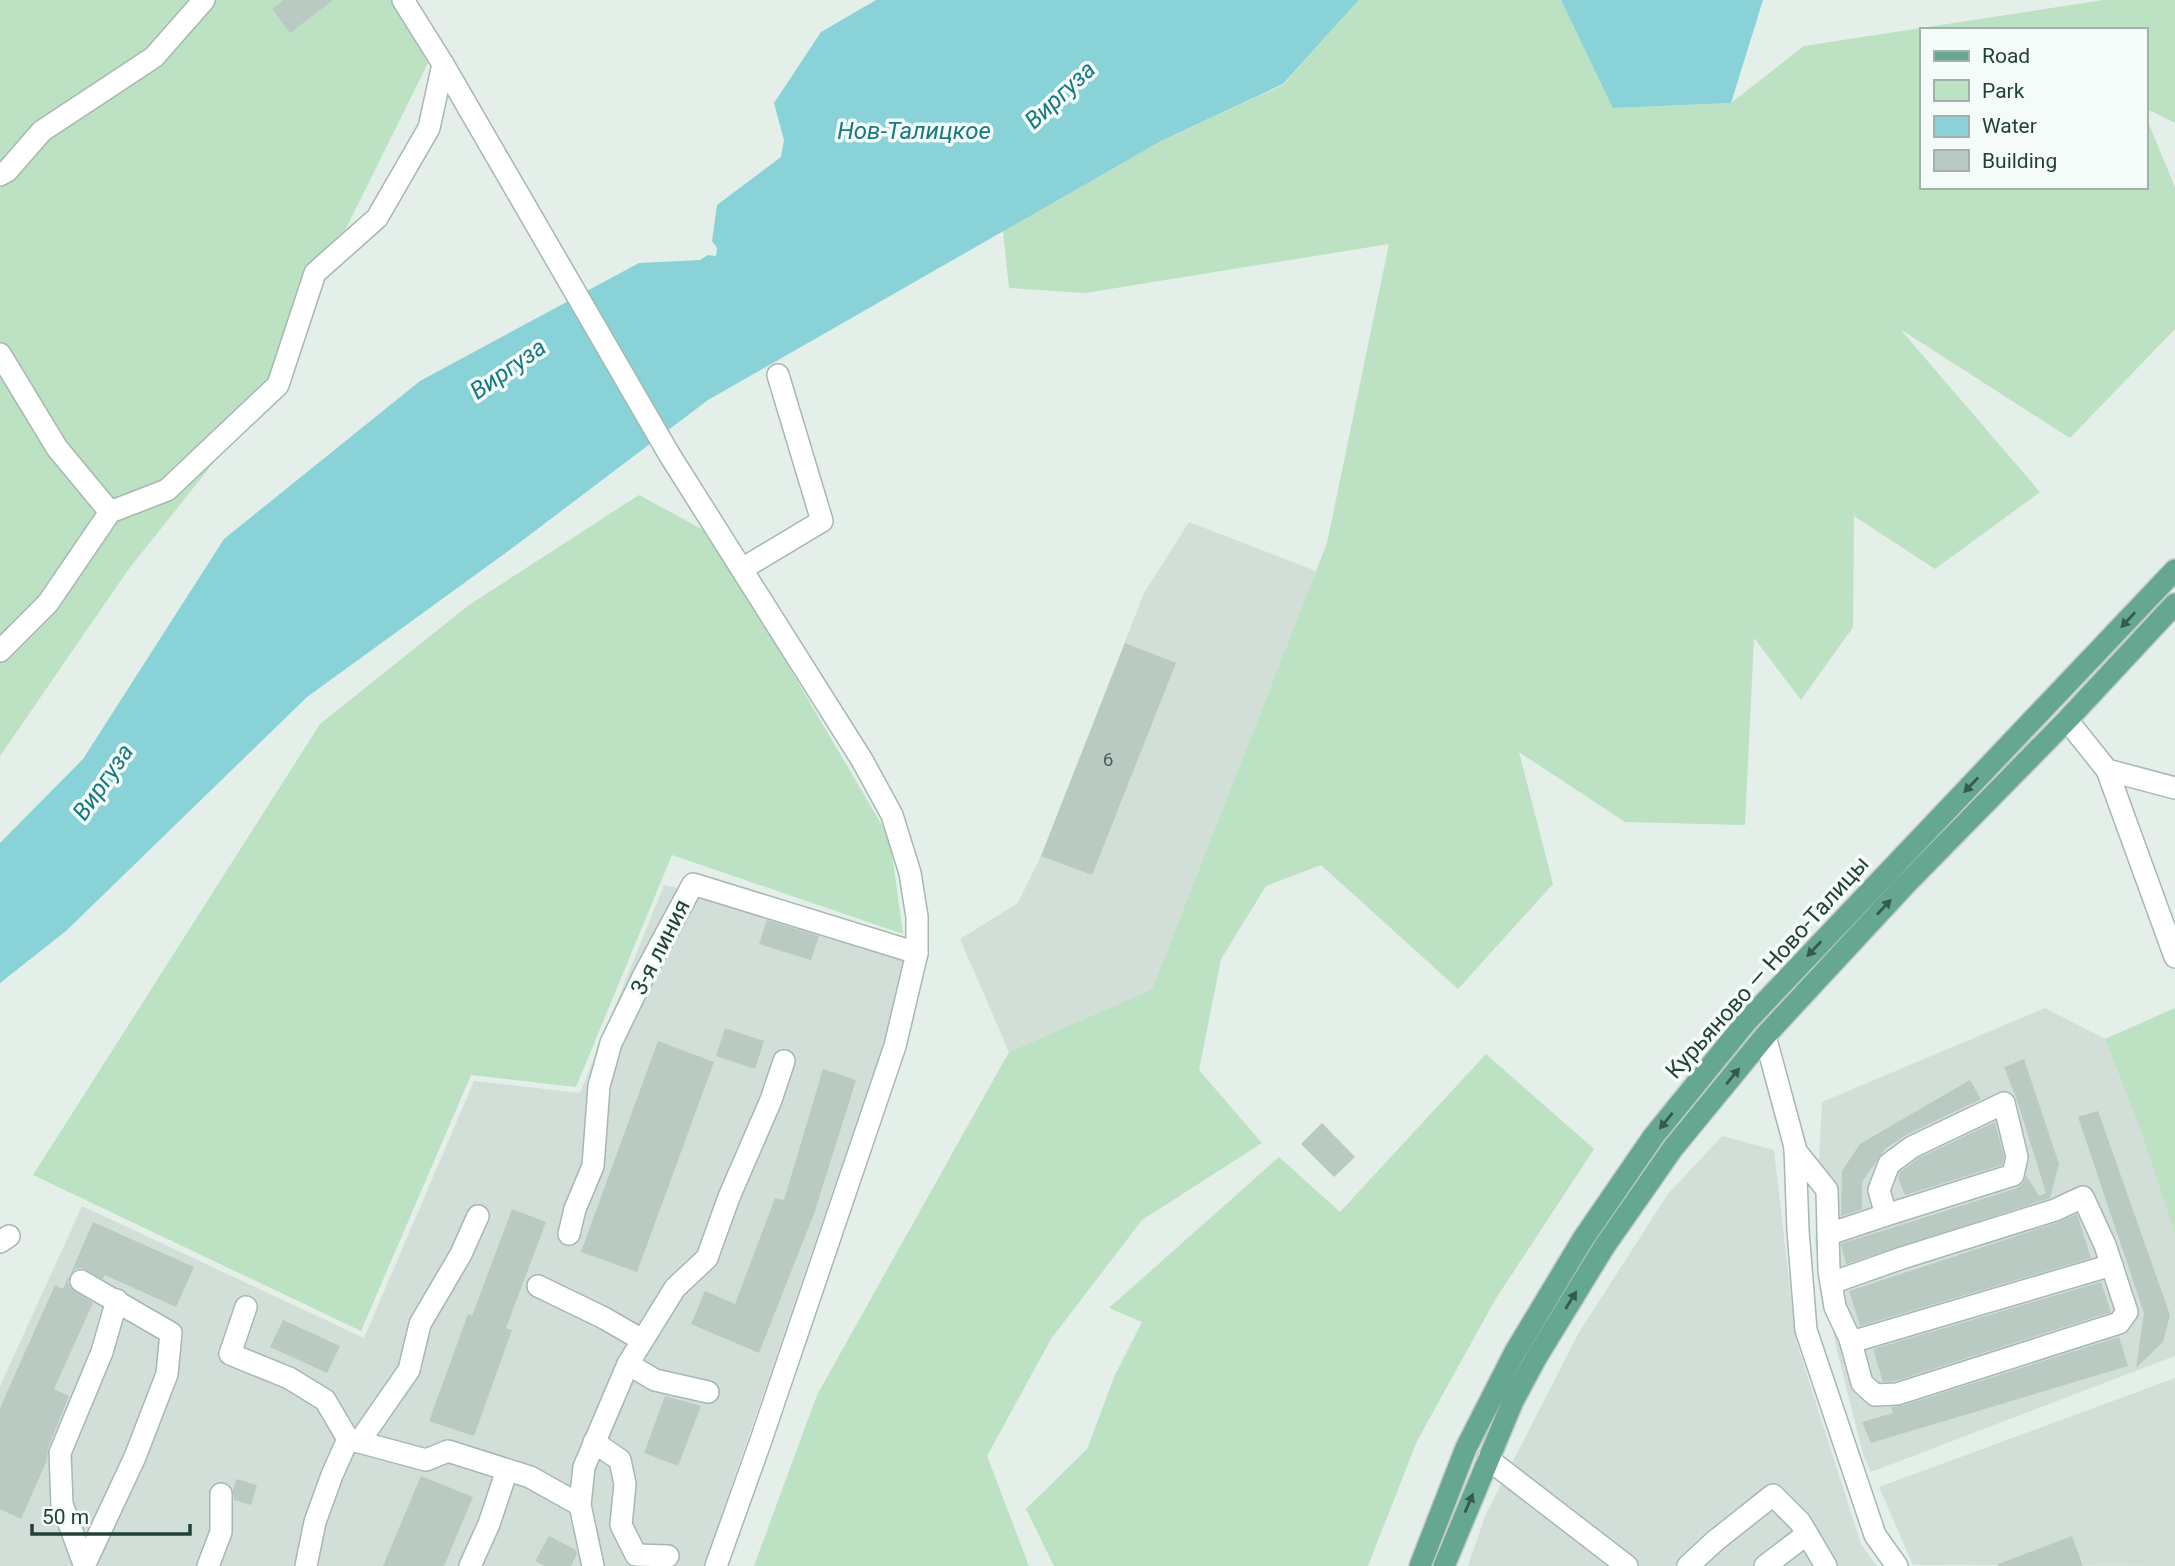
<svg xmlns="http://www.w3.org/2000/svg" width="2175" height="1566" font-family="Roboto,sans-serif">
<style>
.built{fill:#d2dfd8}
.green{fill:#bce1c3}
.water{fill:#89d2d7}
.building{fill:#b9cac2}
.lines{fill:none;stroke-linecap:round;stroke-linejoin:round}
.minor-casing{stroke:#a6b8b0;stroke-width:24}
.major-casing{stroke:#c1cac7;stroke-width:24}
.minor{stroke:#fff;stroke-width:21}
.major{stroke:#66a791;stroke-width:21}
.oneway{fill:#335b4e}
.labels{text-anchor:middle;stroke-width:7;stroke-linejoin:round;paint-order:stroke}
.number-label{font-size:19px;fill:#48645a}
.street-label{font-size:23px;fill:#224237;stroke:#f5fbf8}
.water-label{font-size:24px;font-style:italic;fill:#177a83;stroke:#f5fbf8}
</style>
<rect width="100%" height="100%" fill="#e4efe9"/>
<g class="built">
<path d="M 1189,522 L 1316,571 L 1152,989 L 1009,1052 L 960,939 L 1018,903 L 1041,856 L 1144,593 Z"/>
<path d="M 664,885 L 714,895 L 914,955 L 704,1566 L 0,1566 L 0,1386 L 82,1206 L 364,1338 L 474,1081 L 580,1093 Z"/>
<path d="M 2045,1008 L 2105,1039 L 2141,1131 L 2175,1235 L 2175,1356 L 1871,1472 L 1863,1454 L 1837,1351 L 1815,1243 L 1822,1102 Z"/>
<path d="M 1722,1136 L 1774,1150 L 1796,1340 L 1861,1544 L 1877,1566 L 1468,1566 L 1485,1516 L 1578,1334 L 1668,1194 Z"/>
<path d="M 2175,1378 L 2175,1566 L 1913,1565 L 1879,1487 Z"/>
</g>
<g class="green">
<path d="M 0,0 L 398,0 L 432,55 L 257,408 L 128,570 L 0,756 Z"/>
<path d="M 1359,0 L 1561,0 L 1614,108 L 1731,103 L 1804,46 L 2104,0 L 2175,0 L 2175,123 L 2145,108 L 2145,30 L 1921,30 L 1921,187 L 2145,187 L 2145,115 L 2175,187 L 2175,329 L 2070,438 L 1900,329 L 2040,492 L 1935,569 L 1854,516 L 1853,627 L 1801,700 L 1754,638 L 1745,825 L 1625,822 L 1519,752 L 1553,884 L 1458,989 L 1321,865 L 1266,886 L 1221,959 L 1199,1070 L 1262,1143 L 1142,1220 L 1051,1339 L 987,1456 L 1029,1566 L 754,1566 L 817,1395 L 1009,1052 L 1152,989 L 1327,543 L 1389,244 L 1085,293 L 1009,288 L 1003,231 L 1161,141 L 1283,85 Z"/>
<path d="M 639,495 L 711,534 L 890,839 L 903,934 L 672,855 L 576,1087 L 471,1075 L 361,1331 L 33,1175 L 320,724 L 469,605 Z"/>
<path d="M 2175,1008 L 2175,1235 L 2141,1131 L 2105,1039 Z"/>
<path d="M 1486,1054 L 1594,1149 L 1495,1300 L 1417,1441 L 1368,1566 L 1054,1566 L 1026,1509 L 1087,1449 L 1115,1375 L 1142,1322 L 1109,1308 L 1279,1157 L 1340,1212 Z"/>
</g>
<g class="water">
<path d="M 876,0 L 1359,0 L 1283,84 L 1161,141 L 708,400 L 515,546 L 307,697 L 66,931 L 0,983 L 0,843 L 83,759 L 224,539 L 420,381 L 639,263 L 700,260 L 708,255 L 716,256 L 717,248 L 712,241 L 717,205 L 781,157 L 784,140 L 774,103 L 821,32 Z"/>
<path d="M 1561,0 L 1763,0 L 1731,103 L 1613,108 Z"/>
</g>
<g class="building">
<path d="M 284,0 L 333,0 L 290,33 L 272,9 Z"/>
<path d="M 1125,643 L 1176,663 L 1092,875 L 1041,856 Z"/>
<path d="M 767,920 L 819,936 L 811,960 L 759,944 Z"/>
<path d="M 725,1028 L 764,1041 L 755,1069 L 716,1056 Z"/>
<path d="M 658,1041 L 714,1062 L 637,1272 L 581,1252 Z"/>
<path d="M 2024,1059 L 2059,1164 L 2050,1198 L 1846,1264 L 1841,1244 L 2017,1188 L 2023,1183 L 2026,1175 L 2039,1196 L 2046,1193 L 2017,1100 L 2004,1067 Z"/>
<path d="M 823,1069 L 856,1080 L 815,1211 L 759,1353 L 691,1324 L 705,1291 L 735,1304 L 775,1198 L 784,1200 Z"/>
<path d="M 1970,1080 L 1981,1099 L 1906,1135 L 1885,1149 L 1862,1182 L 1862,1209 L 1841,1216 L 1842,1171 L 1860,1144 Z"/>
<path d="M 2098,1111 L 2170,1315 L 2163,1342 L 2136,1368 L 2144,1313 L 2078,1117 Z"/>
<path d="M 1995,1122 L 2004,1157 L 2002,1165 L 1905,1195 L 1898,1178 L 1900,1172 L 1919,1158 Z"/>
<path d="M 1322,1123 L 1355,1157 L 1334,1177 L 1301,1144 Z"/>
<path d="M 512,1209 L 546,1222 L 506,1328 L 512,1330 L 474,1436 L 429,1421 L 468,1314 L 472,1316 Z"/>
<path d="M 2077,1214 L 2091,1258 L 1860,1326 L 1849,1291 L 2059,1222 Z"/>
<path d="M 93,1222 L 194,1267 L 176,1307 L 105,1275 L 103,1279 L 82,1268 L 75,1269 L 70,1275 Z"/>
<path d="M 69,1275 L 68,1282 L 70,1288 L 93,1303 L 54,1389 L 69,1396 L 48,1448 L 47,1460 L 21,1519 L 0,1509 L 0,1408 L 55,1285 L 63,1289 Z"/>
<path d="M 2101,1282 L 2111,1312 L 1895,1381 L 1883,1382 L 1873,1349 Z"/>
<path d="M 283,1320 L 340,1346 L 327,1373 L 270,1347 Z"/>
<path d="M 2119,1337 L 2128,1366 L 1871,1443 L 1862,1422 L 1893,1413 L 1891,1407 L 1901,1406 Z"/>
<path d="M 665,1396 L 701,1406 L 678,1466 L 644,1453 Z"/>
<path d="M 421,1476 L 473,1497 L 444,1566 L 383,1566 Z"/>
<path d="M 236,1479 L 257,1485 L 251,1505 L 234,1500 L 233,1491 Z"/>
<path d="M 549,1536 L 576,1550 L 577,1554 L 571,1566 L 545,1566 L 535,1561 Z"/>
<path d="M 2072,1536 L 2083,1566 L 1998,1566 L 1998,1564 Z"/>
</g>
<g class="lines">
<g class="minor-casing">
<g id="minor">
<path d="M 403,0 L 443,64 L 669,454 L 862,760 L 892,815 L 910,873 L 917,917 L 917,953 L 895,1046 L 760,1443 L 716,1566"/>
<path d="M 0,175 L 7,171 L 42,131 L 154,57 L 204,0"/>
<path d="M 0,354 L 57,448 L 110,512"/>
<path d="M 742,569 L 822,521 L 778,375"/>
<path d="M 0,651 L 48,603 L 110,512 L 167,490 L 278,385 L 315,273 L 377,218 L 429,128 L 443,64"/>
<path d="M 2067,720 L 2107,770 L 2175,788"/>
<path d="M 2107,770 L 2175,957"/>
<path d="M 1765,1036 L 1795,1147 L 1798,1231 L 1806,1330 L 1875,1535 L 1897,1566"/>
<path d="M 1795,1150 L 1827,1190 L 1829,1271 L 1835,1307 L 1850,1339 L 1862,1383 L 1875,1395 L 1897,1394 L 2119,1323 L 2127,1312 L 2105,1245 L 2083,1197 L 2055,1210 L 1902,1258 L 1831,1283"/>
<path d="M 1828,1231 L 1835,1232 L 1886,1215 L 1879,1190 L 1889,1164 L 1912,1147 L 2004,1103 L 2017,1157 L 2013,1175 L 1886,1215"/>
<path d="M 569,1234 L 575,1209 L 593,1166 L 599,1086 L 611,1043 L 644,975 L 693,884 L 917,953"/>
<path d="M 0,1242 L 9,1236"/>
<path d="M 81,1281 L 171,1333 L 167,1374 L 135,1457 L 84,1566"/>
<path d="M 538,1286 L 604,1318 L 642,1340"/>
<path d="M 246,1307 L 230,1354 L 289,1378 L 325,1400 L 348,1439"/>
<path d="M 1851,1342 L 2112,1265"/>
<path d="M 628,1364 L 655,1380 L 708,1392"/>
<path d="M 359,1442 L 409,1370 L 420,1324 L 461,1254 L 478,1216"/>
<path d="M 594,1442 L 620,1460 L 625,1484 L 621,1525 L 636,1555 L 668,1556"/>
<path d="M 1488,1459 L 1627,1566"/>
<path d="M 84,1564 L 62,1504 L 60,1453 L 102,1352 L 117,1300"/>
<path d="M 208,1566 L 221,1532 L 221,1494"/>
<path d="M 306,1566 L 315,1522 L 332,1475 L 348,1439 L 426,1460 L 448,1451 L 530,1477 L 580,1505"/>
<path d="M 470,1566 L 489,1524 L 507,1470"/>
<path d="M 593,1566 L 580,1505 L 584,1467 L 628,1364 L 675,1288 L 707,1258 L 729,1197 L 771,1100 L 784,1061"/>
<path d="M 1688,1566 L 1715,1541 L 1773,1495 L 1800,1522 L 1826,1566"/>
<path d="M 1765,1566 L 1807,1534"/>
</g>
</g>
<g class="major-casing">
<g id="major">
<path d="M 1420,1566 L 1466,1448 L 1515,1352 L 1583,1239 L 1653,1137 L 1747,1021 L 2175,570"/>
<path d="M 1444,1566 L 1513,1401 L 1536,1358 L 1604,1247 L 1673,1148 L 1765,1036 L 1904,886 L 2067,720 L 2175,604"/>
</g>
</g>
<use href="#minor" class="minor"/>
<use href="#major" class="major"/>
</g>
<defs><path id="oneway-solid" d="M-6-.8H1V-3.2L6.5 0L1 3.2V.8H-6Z" transform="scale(1.75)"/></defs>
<g class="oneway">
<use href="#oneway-solid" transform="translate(2128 620) rotate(133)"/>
<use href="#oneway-solid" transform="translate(1971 785) rotate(134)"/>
<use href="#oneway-solid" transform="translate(1884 907) rotate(-47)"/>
<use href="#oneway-solid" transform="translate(1814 949) rotate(133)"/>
<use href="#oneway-solid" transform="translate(1733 1076) rotate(-51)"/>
<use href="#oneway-solid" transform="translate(1666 1121) rotate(129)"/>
<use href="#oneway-solid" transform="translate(1571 1300) rotate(-58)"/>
<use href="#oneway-solid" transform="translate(1469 1503) rotate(-67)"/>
</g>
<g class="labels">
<g class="number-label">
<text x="1108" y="766">6</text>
</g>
<g class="street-label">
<text transform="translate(660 947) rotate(-63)" y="8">3-я линия</text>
<text transform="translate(1767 967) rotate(-48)" y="8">Курьяново — Ново-Талицы</text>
</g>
<g class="water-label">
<text transform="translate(1060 95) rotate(-43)" y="8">Виргуза</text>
<text x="914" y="139">Нов-Талицкое</text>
<text transform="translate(508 369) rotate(-35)" y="8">Виргуза</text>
<text transform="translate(103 782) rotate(-55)" y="8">Виргуза</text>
</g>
</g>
<rect x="1920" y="28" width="228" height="161" fill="#f5fbf8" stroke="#a1b1ab" stroke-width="2"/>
<rect x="1934" y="51" width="35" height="10" fill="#66a791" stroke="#a1b1ab" stroke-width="2"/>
<text x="1982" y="63" font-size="21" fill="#224237">Road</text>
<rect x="1934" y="80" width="35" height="21" fill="#bce1c3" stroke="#a1b1ab" stroke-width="2"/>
<text x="1982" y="98" font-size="21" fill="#224237">Park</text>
<rect x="1934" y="116" width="35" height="21" fill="#89d2d7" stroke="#a1b1ab" stroke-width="2"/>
<text x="1982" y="133" font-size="21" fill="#224237">Water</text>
<rect x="1934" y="150" width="35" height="21" fill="#b9cac2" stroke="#a1b1ab" stroke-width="2"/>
<text x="1982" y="168" font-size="21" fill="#224237">Building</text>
<path d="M32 1524v10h158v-10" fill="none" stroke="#224237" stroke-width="3.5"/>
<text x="42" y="1524" font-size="21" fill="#224237" stroke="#f5fbf8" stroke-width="5" paint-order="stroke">50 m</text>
</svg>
